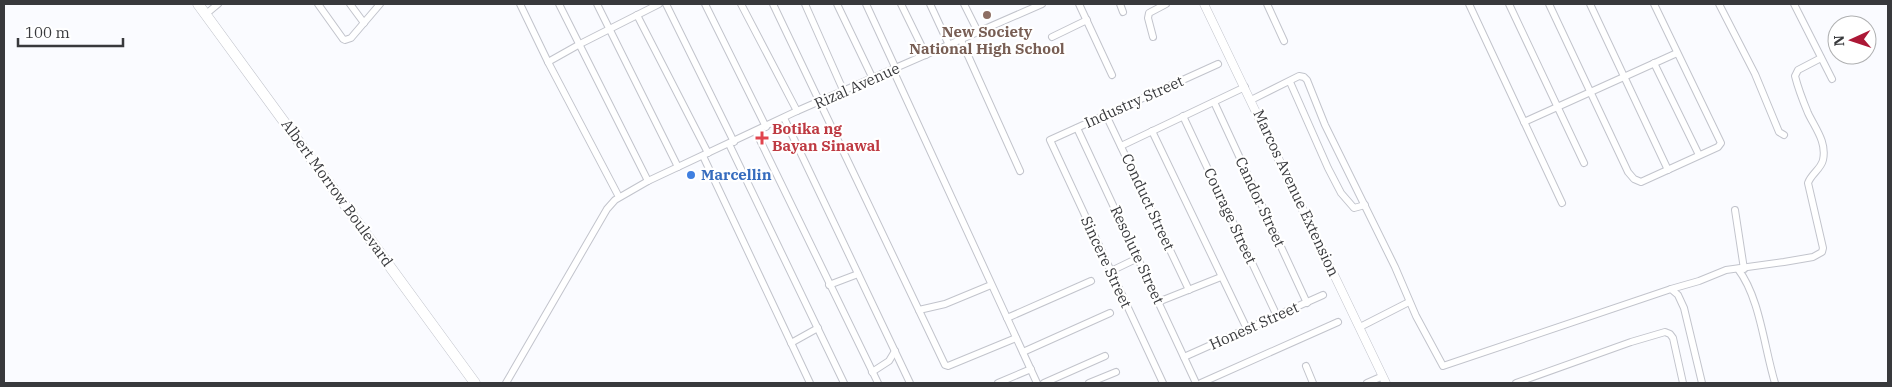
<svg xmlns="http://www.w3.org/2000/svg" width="1892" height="387" font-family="'IBM Plex Serif',serif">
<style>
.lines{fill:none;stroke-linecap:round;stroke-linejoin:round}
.minor-casing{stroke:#c2c4cc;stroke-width:8}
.tertiary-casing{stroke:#c2c4cc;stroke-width:9}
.primary-casing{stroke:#c2c4cc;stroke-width:11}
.minor{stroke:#fff;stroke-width:6}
.tertiary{stroke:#fff;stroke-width:8}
.primary{stroke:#fff;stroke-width:10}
.education-dot{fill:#8d6e63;stroke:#fff;stroke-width:2}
.health-dot{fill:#e0444e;stroke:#fff;stroke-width:2}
.shop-dot{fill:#3f7fe0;stroke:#fff;stroke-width:2}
.labels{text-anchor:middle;stroke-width:4.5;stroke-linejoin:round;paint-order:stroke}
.education-label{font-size:15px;font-weight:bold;fill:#785e54;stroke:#fff}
.street-label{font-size:15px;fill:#38393c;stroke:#fff}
.health-label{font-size:15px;font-weight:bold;fill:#be3a42;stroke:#fff;text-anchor:start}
.shop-label{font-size:15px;font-weight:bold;fill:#366cbe;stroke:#fff;text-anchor:start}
</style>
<rect width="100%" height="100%" fill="#fafbff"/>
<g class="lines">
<g class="minor-casing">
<g id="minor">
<path d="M 318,4 L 343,39 L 345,40 L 351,38 L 380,4"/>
<path d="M 350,4 L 364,23"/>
<path d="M 520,4 L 548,62 L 619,197"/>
<path d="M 559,4 L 648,181"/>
<path d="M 597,4 L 678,167"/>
<path d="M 666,4 L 734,142"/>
<path d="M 705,4 L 766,127"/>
<path d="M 741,4 L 797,111"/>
<path d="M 773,4 L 945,365 L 948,366 L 1016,338"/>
<path d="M 805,4 L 844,92"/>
<path d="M 837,4 L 873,79"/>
<path d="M 866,4 L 896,69"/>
<path d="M 901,4 L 926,55"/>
<path d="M 930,4 L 949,45"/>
<path d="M 964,4 L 978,32"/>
<path d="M 1079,4 L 1112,75"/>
<path d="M 1120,4 L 1123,12"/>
<path d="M 1267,4 L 1284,41"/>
<path d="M 1469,4 L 1562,203"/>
<path d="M 1509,4 L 1584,163"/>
<path d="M 1549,4 L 1628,172 L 1634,179 L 1641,182 L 1718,147 L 1721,143 L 1654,4"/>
<path d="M 1590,4 L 1668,170"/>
<path d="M 1719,4 L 1755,74 L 1779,132 L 1784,135"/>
<path d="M 1794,4 L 1832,79"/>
<path d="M 206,14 L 218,4"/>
<path d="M 637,15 L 708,153"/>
<path d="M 1052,37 L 1087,20"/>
<path d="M 1153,37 L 1148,18 L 1149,13 L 1166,4"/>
<path d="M 961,40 L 1020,171"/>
<path d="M 548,62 L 580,44 L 659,4"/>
<path d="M 1654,63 L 1699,155"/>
<path d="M 893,70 L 1037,383"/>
<path d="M 1290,82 L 1328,168 L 1341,193 L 1354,208 L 1365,205"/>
<path d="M 1251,100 L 1299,76 L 1304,77 L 1307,80 L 1325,125 L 1395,267 L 1416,316 L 1443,366 L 1671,289 L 1678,295 L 1684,308 L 1702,383"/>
<path d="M 1214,102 L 1307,303"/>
<path d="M 1106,115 L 1189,290"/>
<path d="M 1183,116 L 1277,316"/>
<path d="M 784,118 L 910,383"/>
<path d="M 1524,122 L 1677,53"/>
<path d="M 1077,128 L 1196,383"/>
<path d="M 1152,131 L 1247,329"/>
<path d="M 756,132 L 878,383"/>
<path d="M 729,144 L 844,383"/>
<path d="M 1121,146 L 1245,87"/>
<path d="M 703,156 L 810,383"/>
<path d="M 1735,210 L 1744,269"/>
<path d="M 1738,269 C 1760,298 1764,347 1775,383"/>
<path d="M 1111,271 L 1138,258"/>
<path d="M 829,285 L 858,274"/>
<path d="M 1671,289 L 1699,281 L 1726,270 L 1784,262 L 1813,257 L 1822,252 L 1823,248 L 1808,183 C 1811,174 1821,169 1823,160 C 1827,142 1815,128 1808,113 C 1803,101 1798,88 1795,76 L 1798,70 L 1821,58"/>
<path d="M 1158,302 L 1221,277"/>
<path d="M 919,310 L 945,304 L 991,285"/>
<path d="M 1007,318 L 1091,281"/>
<path d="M 1360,327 L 1409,302"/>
<path d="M 791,343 L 818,328"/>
<path d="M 1023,352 L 1110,313"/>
<path d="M 1184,357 L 1323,295"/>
<path d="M 1306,366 L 1313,383"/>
<path d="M 872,372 L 889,361 L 895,351"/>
<path d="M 506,383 L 607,209 L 615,200 L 648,181 L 797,111 L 1042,4"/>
<path d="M 998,383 L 1031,369"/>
<path d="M 1044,383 L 1105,356"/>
<path d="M 1089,383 L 1116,372"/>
<path d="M 1163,383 L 1050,140 L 1218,64"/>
<path d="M 1201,383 L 1338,322"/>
<path d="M 1367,383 L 1383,376"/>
<path d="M 1516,383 L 1631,342 L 1665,332 L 1670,334 L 1673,338 L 1683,383"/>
</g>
</g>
<g class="tertiary-casing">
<path id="tertiary" d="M 1204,4 L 1386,383"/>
</g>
<g class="primary-casing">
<path id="primary" d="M 198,4 L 475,383"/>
</g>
<use href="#minor" class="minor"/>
<use href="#tertiary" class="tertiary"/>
<use href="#primary" class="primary"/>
</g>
<circle class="education-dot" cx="987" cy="15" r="5"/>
<path class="health-dot" d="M759.5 130.5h5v5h5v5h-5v5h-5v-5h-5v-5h5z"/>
<circle class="shop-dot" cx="691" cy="175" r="5"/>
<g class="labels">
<g class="education-label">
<text x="987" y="37">New Society<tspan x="987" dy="17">National High School</tspan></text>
</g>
<g class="street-label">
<text transform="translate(857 86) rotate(-24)" y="5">Rizal Avenue</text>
<text transform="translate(1134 102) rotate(-24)" y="5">Industry Street</text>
<text transform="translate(337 193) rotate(54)" y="5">Albert Morrow Boulevard</text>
<text transform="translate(1296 193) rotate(65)" y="5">Marcos Avenue Extension</text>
<text transform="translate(1148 202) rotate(65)" y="5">Conduct Street</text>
<text transform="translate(1260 202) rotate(65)" y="5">Candor Street</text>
<text transform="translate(1230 216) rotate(65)" y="5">Courage Street</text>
<text transform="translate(1137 255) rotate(65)" y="5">Resolute Street</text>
<text transform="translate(1106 262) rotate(65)" y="5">Sincere Street</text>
<text transform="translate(1254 326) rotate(-24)" y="5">Honest Street</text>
</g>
<g class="health-label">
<text x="772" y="134">Botika ng<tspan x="772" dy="17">Bayan Sinawal</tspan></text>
</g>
<g class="shop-label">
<text x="701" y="180">Marcellin</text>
</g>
</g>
<rect width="1892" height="387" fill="none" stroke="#38393c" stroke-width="10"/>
<g transform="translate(1852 40) rotate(267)"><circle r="24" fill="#ffffff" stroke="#afb0b1"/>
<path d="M0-4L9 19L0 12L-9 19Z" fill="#ac1736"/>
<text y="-8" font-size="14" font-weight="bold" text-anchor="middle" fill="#38393c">N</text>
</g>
<path d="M18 38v8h105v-8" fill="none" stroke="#38393c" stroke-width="2.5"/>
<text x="25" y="38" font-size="15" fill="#38393c" stroke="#ffffff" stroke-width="4" paint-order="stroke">100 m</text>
</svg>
